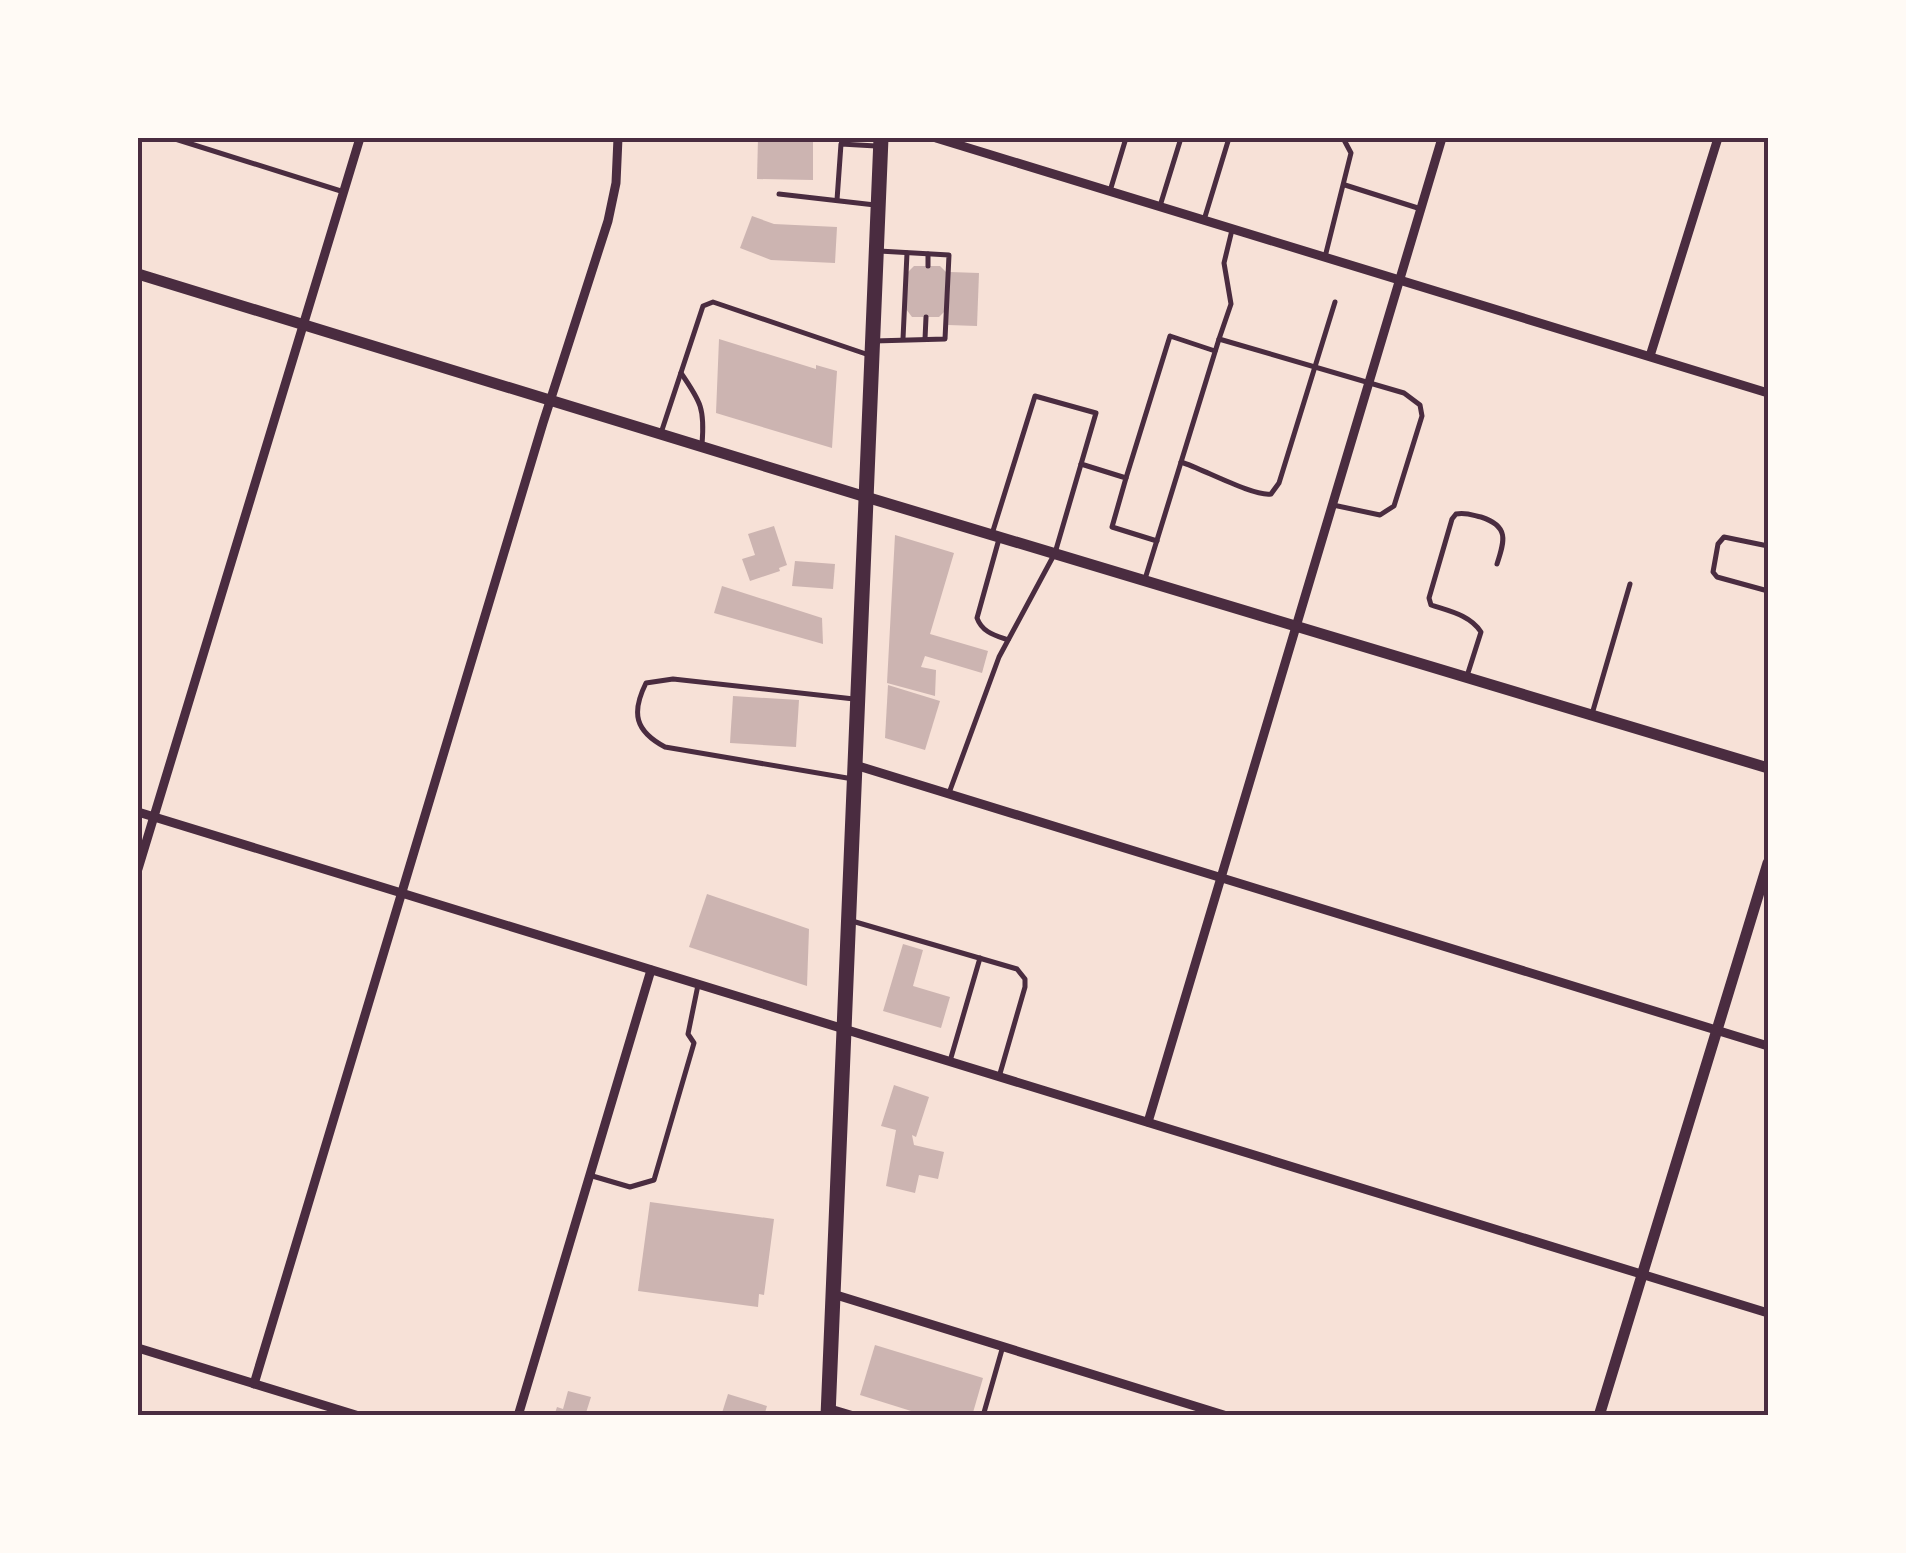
<svg xmlns="http://www.w3.org/2000/svg" width="1906" height="1553" font-family="'Noto Sans',sans-serif">
<style>
.building{fill:#ccb4b1}
.lines{fill:none;stroke-linecap:round;stroke-linejoin:round}
.service{stroke:#4a2c40;stroke-width:5}
.minor{stroke:#4a2c40;stroke-width:9}
.tertiary{stroke:#4a2c40;stroke-width:11}
.primary{stroke:#4a2c40;stroke-width:15}
.neatline{fill:none;stroke:#4a2c40;stroke-width:4}
</style>
<rect width="100%" height="100%" fill="#f7e1d7"/>
<g class="building">
<path d="M 758,138 L 813,138 L 813,180 L 757,179 Z"/>
<path d="M 752,216 L 774,224 L 837,227 L 835,263 L 771,260 L 740,248 Z"/>
<path d="M 914,266 L 940,266 L 946,272 L 945,311 L 939,317 L 912,317 L 906,309 L 908,272 Z"/>
<path d="M 950,272 L 979,273 L 977,326 L 948,325 Z"/>
<path d="M 719,339 L 816,369 L 816,365 L 837,371 L 832,448 L 716,413 Z"/>
<path d="M 774,526 L 787,565 L 779,568 L 780,571 L 750,581 L 742,559 L 755,555 L 748,534 Z"/>
<path d="M 895,535 L 954,553 L 930,634 L 988,651 L 982,673 L 925,656 L 921,667 L 936,670 L 935,696 L 887,683 Z"/>
<path d="M 795,561 L 835,564 L 833,589 L 792,586 Z"/>
<path d="M 722,586 L 822,618 L 823,644 L 714,613 Z"/>
<path d="M 888,685 L 940,701 L 925,750 L 885,738 Z"/>
<path d="M 733,696 L 799,700 L 796,747 L 730,743 Z"/>
<path d="M 707,894 L 809,929 L 807,986 L 689,947 Z"/>
<path d="M 903,944 L 923,950 L 913,986 L 950,997 L 941,1028 L 883,1011 Z"/>
<path d="M 894,1085 L 929,1097 L 916,1137 L 912,1135 L 914,1145 L 944,1152 L 938,1179 L 919,1175 L 915,1193 L 886,1186 L 896,1130 L 881,1126 Z"/>
<path d="M 650,1202 L 774,1219 L 764,1295 L 759,1294 L 758,1307 L 638,1291 Z"/>
<path d="M 875,1345 L 983,1378 L 972,1416 L 927,1416 L 860,1395 Z"/>
<path d="M 568,1391 L 591,1397 L 585,1416 L 554,1416 L 557,1407 L 563,1409 Z"/>
<path d="M 728,1394 L 767,1406 L 764,1416 L 721,1416 Z"/>
</g>
<g class="lines">
<g class="service">
<path d="M 172,138 L 344,192"/>
<path d="M 1345,185 L 1421,209"/>
<path d="M 1110,191 L 1126,138"/>
<path d="M 779,194 L 875,205"/>
<path d="M 837,200 L 841,144 L 876,146"/>
<path d="M 1160,206 L 1181,138"/>
<path d="M 1204,220 L 1229,138"/>
<path d="M 1325,257 L 1351,153 L 1343,138"/>
<path d="M 928,266 L 928,254"/>
<path d="M 903,339 L 907,253"/>
<path d="M 925,339 L 926,317"/>
<path d="M 1219,339 L 1231,304 L 1224,263 L 1232,230"/>
<path d="M 874,341 L 945,339 L 949,255 L 879,251"/>
<path d="M 681,373 C 701,402 705,409 702,444"/>
<path d="M 661,433 L 703,306 L 713,302 L 869,355"/>
<path d="M 1181,462 C 1203,469 1254,497 1271,494 L 1279,483 L 1335,302"/>
<path d="M 1081,464 L 1126,478 L 1112,527 L 1157,541"/>
<path d="M 1126,478 L 1170,336 L 1215,351"/>
<path d="M 999,539 L 977,618 C 982,632 994,635 1008,640"/>
<path d="M 1768,546 L 1724,537 L 1718,544 L 1713,572 L 1717,577 L 1768,591"/>
<path d="M 1145,579 L 1219,339 L 1404,393 L 1420,405 L 1422,416 L 1394,506 L 1380,515 L 1333,505"/>
<path d="M 1467,676 L 1481,632 C 1470,615 1449,611 1431,605 L 1429,598 L 1452,519 L 1456,514 C 1466,512 1472,515 1481,517 C 1509,526 1505,540 1497,564"/>
<path d="M 1592,714 L 1630,584"/>
<path d="M 853,779 L 665,747 C 635,731 631,713 646,683 L 673,679 L 854,699"/>
<path d="M 949,793 L 999,657 L 1055,553 L 1096,413 L 1035,396 L 992,534"/>
<path d="M 852,921 L 1017,969 L 1025,979 L 1025,987 L 999,1077"/>
<path d="M 950,1061 L 980,958"/>
<path d="M 589,1175 L 630,1187 L 654,1180 L 694,1043 L 688,1034 L 698,985"/>
<path d="M 830,1407 L 860,1416"/>
<path d="M 983,1416 L 1003,1346"/>
</g>
<g class="minor">
<path d="M 936,138 L 1768,393"/>
<path d="M 1650,356 L 1718,138"/>
<path d="M 855,765 L 1768,1046"/>
<path d="M 138,812 L 1768,1313"/>
<path d="M 138,869 L 360,138"/>
<path d="M 1148,1122 L 1442,138"/>
<path d="M 833,1294 L 1227,1416"/>
<path d="M 138,1348 L 359,1416"/>
<path d="M 254,1384 L 543,423 L 608,221 L 616,183 L 618,138"/>
<path d="M 518,1416 L 651,970"/>
</g>
<g class="tertiary">
<path d="M 138,274 L 866,497 L 1768,768"/>
<path d="M 1599,1416 L 1768,863"/>
</g>
<path class="primary" d="M 828,1416 L 881,138"/>
</g>
<rect width="1906" height="1553" fill="none" stroke="#fffaf5" stroke-width="280"/>
<rect x="140" y="140" width="1626" height="1273" class="neatline"/>
</svg>
